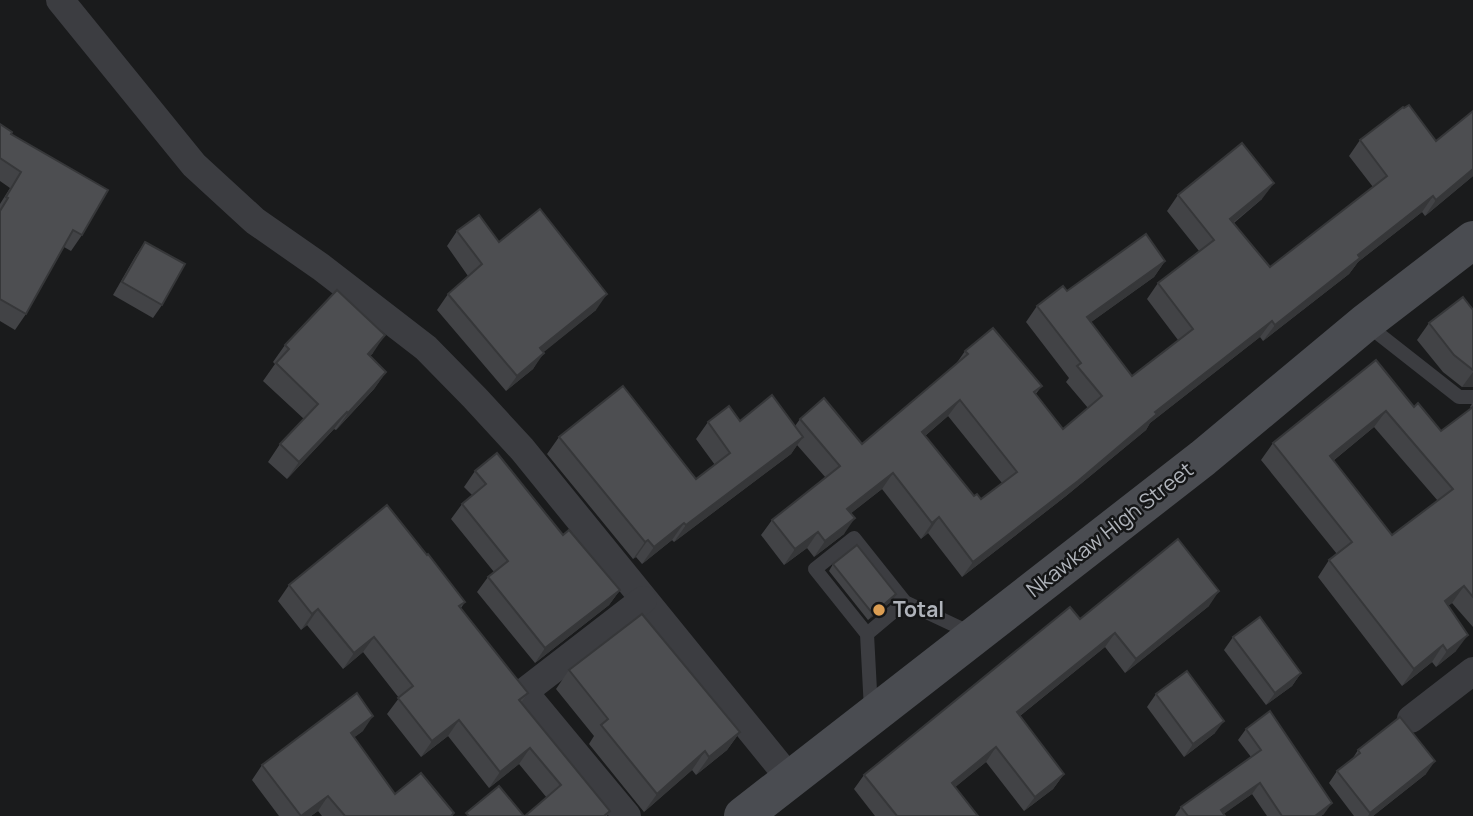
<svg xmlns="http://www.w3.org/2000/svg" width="1473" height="816" font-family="Manrope,sans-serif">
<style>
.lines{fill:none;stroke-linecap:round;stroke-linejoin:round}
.service{stroke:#3c3d41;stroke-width:14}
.minor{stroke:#3c3d41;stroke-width:28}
.secondary{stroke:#4a4c51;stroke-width:38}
.wall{fill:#424346;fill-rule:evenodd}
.shaded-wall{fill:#363739}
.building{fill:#4d4e51;stroke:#363739;stroke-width:2;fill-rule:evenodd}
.poi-dot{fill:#dc9e53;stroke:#151617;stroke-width:2.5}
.labels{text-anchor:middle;stroke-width:5;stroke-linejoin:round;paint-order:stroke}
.street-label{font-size:21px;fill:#afb3ba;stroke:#151617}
.poi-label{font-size:21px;font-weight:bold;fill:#afb3ba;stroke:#151617;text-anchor:start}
</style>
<rect width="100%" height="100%" fill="#1a1b1c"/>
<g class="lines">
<g class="service">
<path d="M 1366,324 L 1459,397 L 1473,397"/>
<path d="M 867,634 L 905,602"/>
<path d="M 871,710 L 867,634 L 815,569 L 854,538 L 905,602 L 971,633"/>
</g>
<g class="minor">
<path d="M 60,0 L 194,165 L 255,221 L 321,267 L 426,348 L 475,398 L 522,449 L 791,780"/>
<path d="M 1411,719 L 1473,671"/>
<path d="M 627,816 L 524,692 L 643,600"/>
</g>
<path class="secondary" d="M 743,816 L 1203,458 L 1365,323 L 1473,240"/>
</g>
<g class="wall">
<path d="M 0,124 L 11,134 L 82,235 L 71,251 L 64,247 L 26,314 L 15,330 L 0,321 L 0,204 L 10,188 L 0,181 Z"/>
<path d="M 1360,140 L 1436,141 L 1473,176 L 1425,216 L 1422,212 L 1358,262 L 1349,274 L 1263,341 L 1260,337 L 1150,423 L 1146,430 L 1066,496 L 962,577 L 928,533 L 921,539 L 882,489 L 851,513 L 844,534 L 814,557 L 807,548 L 784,565 L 761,535 L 772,520 L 826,478 L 797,445 L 791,454 L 674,542 L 672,540 L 642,564 L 636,557 L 633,559 L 547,454 L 559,437 L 696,479 L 715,465 L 696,439 L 708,422 L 740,421 L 795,426 L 800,419 L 862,444 L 956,364 L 965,351 L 1042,386 L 1035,395 L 1063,429 L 1088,408 L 1066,382 L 1069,378 L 1026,322 L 1037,306 L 1067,291 L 1165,261 L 1154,277 L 1091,322 L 1132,376 L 1178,340 L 1147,299 L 1158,283 L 1199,251 L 1167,211 L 1178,195 L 1262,199 L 1234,223 L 1270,267 L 1373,187 L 1349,156 ZM 948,416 L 1002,483 L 981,499 L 974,496 L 925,436 Z"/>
<path d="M 457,231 L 499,242 L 596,310 L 543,352 L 533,369 L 506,391 L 437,310 L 448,294 L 468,276 L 447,246 Z"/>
<path d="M 145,242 L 162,305 L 153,318 L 113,295 L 136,255 Z"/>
<path d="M 1473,310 L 1473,387 L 1462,387 L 1443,372 L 1417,340 L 1429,323 Z"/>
<path d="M 285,345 L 373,353 L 370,356 L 386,372 L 374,389 L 336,430 L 334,429 L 287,479 L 268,462 L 280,444 L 304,419 L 263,381 L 275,364 L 273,362 Z"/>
<path d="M 1376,360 L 1414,407 L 1441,431 L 1471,408 L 1470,407 L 1473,402 L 1473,627 L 1452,603 L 1448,606 L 1456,651 L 1436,667 L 1432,662 L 1402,686 L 1318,577 L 1329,560 L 1337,554 L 1261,460 L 1273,443 ZM 1374,427 L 1438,501 L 1392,535 L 1333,461 Z"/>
<path d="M 475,471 L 563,535 L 620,590 L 609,605 L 535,663 L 477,592 L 488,577 L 494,572 L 451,519 L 462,504 L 472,495 L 464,487 Z"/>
<path d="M 833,564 L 896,594 L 892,601 L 868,620 L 829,571 Z"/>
<path d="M 289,585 L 465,602 L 461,608 L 528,693 L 521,703 L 610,811 L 607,816 L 525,816 L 547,798 L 519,764 L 489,788 L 448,736 L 421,757 L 387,714 L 399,698 L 363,652 L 343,669 L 307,625 L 301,630 L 278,601 Z"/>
<path d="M 1209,606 L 1125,673 L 1105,647 L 1020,716 L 1064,774 L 1053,789 L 1024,811 L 986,762 L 955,787 L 978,816 L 875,816 L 854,789 L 864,775 L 1080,619 Z"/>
<path d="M 1233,637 L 1301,673 L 1292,686 L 1266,705 L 1224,650 Z"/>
<path d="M 569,670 L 740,732 L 727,750 L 696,775 L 692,770 L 644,812 L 589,744 L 594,736 L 556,689 Z"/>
<path d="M 1156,694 L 1215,733 L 1184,757 L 1147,707 Z"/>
<path d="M 1246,729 L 1324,814 L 1321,816 L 1267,816 L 1252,794 L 1223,814 L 1225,816 L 1175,816 L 1181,807 L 1251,757 L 1238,740 Z"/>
<path d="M 363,731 L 354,737 L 395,794 L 454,813 L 452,816 L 322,816 L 318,811 L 311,816 L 279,816 L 252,780 L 262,765 Z"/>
<path d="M 1358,750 L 1426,774 L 1373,816 L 1354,816 L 1329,783 L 1337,771 L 1351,761 Z"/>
</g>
<g class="shaded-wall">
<path d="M 1473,169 L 1473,176 L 1425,216 L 1436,200 Z"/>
<path d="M 1274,183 L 1262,199 L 1219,234 L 1230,219 Z"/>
<path d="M 1433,196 L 1422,212 L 1358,262 L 1349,274 L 1263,341 L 1275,325 L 1358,255 Z"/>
<path d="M 1165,261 L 1154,277 L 1076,333 L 1087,317 Z"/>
<path d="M 607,294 L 596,310 L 529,364 L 540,348 Z"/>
<path d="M 1272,321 L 1260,337 L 1150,423 L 1146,430 L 1066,496 L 962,577 L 973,562 L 1155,412 Z"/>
<path d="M 385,335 L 373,353 L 355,371 L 368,354 Z"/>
<path d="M 544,353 L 533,369 L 506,391 L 517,376 Z"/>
<path d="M 386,372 L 374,389 L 336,430 L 348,413 Z"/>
<path d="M 1473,372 L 1473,387 L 1462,387 Z"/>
<path d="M 960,400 L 948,416 L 911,448 L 922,432 Z"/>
<path d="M 1386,411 L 1374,427 L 1318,473 L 1330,456 Z"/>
<path d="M 347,412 L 334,429 L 287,479 L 299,462 Z"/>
<path d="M 803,437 L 791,454 L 674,542 L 686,525 Z"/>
<path d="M 893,473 L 882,489 L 836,525 L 847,509 Z"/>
<path d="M 939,517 L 928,533 L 921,539 L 932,523 Z"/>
<path d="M 855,518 L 844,534 L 814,557 L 825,541 Z"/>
<path d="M 684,523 L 672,540 L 642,564 L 654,547 Z"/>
<path d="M 818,532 L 807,548 L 784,565 L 795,549 Z"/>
<path d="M 648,540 L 636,557 L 633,559 L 645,542 Z"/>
<path d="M 1464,586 L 1452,603 L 1433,617 L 1445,601 Z"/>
<path d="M 620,590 L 609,605 L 535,663 L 545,648 Z"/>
<path d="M 1219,591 L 1209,606 L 1125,673 L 1136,659 Z"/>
<path d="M 896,594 L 892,601 L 868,620 L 873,614 Z"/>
<path d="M 318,609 L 307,625 L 301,630 L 312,614 Z"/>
<path d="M 1115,633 L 1105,647 L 1006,727 L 1017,712 Z"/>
<path d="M 1468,635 L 1456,651 L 1436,667 L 1447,651 Z"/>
<path d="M 374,637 L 363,652 L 343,669 L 354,653 Z"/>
<path d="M 1443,645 L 1432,662 L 1402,686 L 1414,669 Z"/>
<path d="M 1301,673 L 1292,686 L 1266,705 L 1275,693 Z"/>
<path d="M 373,716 L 363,731 L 340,748 L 351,733 Z"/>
<path d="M 459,720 L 448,736 L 421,757 L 432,741 Z"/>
<path d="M 1224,721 L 1215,733 L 1184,757 L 1193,744 Z"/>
<path d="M 740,732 L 727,750 L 696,775 L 709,757 Z"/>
<path d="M 996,747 L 986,762 L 942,798 L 952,783 Z"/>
<path d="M 530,748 L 519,764 L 489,788 L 500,772 Z"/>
<path d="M 705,751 L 692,770 L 644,812 L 657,794 Z"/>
<path d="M 1435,761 L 1426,774 L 1373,816 L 1368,816 L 1370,813 Z"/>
<path d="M 1064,774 L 1053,789 L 1024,811 L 1035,797 Z"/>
<path d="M 1260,783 L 1252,794 L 1221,816 L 1221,810 Z"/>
<path d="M 328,796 L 318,811 L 311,816 L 301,816 Z"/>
<path d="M 1332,803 L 1324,814 L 1321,816 L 1315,816 Z"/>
</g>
<g class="building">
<path d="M 1409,105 L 1436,141 L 1473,111 L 1473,169 L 1436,200 L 1433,196 L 1358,255 L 1360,258 L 1275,325 L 1272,321 L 1155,412 L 1157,414 L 1078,481 L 973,562 L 939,517 L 932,523 L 893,473 L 847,509 L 855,518 L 825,541 L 818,532 L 795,549 L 772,520 L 840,466 L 800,419 L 824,398 L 862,444 L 968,354 L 965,351 L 993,328 L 1042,386 L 1034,392 L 1063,429 L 1102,396 L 1077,366 L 1081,363 L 1037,306 L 1063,286 L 1067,291 L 1146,234 L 1165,261 L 1087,317 L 1132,376 L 1193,329 L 1158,283 L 1214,240 L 1178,195 L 1242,143 L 1274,183 L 1230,219 L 1270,267 L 1387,176 L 1360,140 L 1403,107 L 1404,108 ZM 960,400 L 1017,472 L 981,499 L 977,494 L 974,496 L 922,432 Z"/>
<path d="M 0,124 L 12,132 L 11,134 L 108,190 L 82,235 L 73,230 L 26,314 L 0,299 L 0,211 L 8,198 L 6,197 L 21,172 L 0,158 Z"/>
<path d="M 540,209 L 607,294 L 540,348 L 544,353 L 517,376 L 448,294 L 482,264 L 457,231 L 479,215 L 499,242 Z"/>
<path d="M 145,242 L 185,264 L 162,305 L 122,282 Z"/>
<path d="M 337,290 L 385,335 L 368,354 L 386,372 L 348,413 L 347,412 L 299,462 L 280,444 L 318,404 L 276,363 L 289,349 L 285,345 Z"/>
<path d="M 1463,297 L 1473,310 L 1473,370 L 1454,355 L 1429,323 Z"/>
<path d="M 1376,360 L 1414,407 L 1418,403 L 1441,431 L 1473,407 L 1473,597 L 1464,586 L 1445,601 L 1468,635 L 1447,651 L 1443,645 L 1414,669 L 1329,560 L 1352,542 L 1273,443 ZM 1386,411 L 1453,489 L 1392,535 L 1330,456 Z"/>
<path d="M 623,386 L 696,479 L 730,453 L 708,422 L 729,406 L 740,421 L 772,395 L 803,437 L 686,525 L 684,523 L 654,547 L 648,540 L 645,542 L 559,437 Z"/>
<path d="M 497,453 L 563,535 L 569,530 L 620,590 L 545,648 L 488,577 L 508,561 L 462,504 L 486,484 L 475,471 Z"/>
<path d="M 387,505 L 427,555 L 428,554 L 465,602 L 459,606 L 528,693 L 519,700 L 610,811 L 604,816 L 525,816 L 561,785 L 530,748 L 500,772 L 459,720 L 432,741 L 398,698 L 413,686 L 374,637 L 354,653 L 318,609 L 312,614 L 289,585 Z"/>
<path d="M 1178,539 L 1219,591 L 1136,659 L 1115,633 L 1017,712 L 1064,774 L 1035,797 L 996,747 L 952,783 L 978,816 L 897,816 L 864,775 L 1070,607 L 1080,619 Z"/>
<path d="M 857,545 L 896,594 L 873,614 L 833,564 Z"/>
<path d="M 642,614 L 740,732 L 709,757 L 705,751 L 657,794 L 601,725 L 608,719 L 569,670 Z"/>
<path d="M 1260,617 L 1301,673 L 1275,693 L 1233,637 Z"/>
<path d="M 1187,671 L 1224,721 L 1193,744 L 1156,694 Z"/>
<path d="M 357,693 L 373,716 L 351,733 L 395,794 L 421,773 L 454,813 L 451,816 L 345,816 L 328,796 L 301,816 L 262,765 Z"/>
<path d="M 1270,711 L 1332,803 L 1315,816 L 1282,816 L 1260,783 L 1221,810 L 1225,816 L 1188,816 L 1181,807 L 1261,750 L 1246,729 Z"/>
<path d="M 1400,717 L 1435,761 L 1370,813 L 1337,771 L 1360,753 L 1358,750 Z"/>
<path d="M 499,786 L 524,816 L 469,816 L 466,813 Z"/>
</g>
<circle class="poi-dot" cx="879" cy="610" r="7"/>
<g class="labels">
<g class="street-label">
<text transform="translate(1110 530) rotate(-38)" y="7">Nkawkaw High Street</text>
</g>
<g class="poi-label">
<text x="893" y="617">Total</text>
</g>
</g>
</svg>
